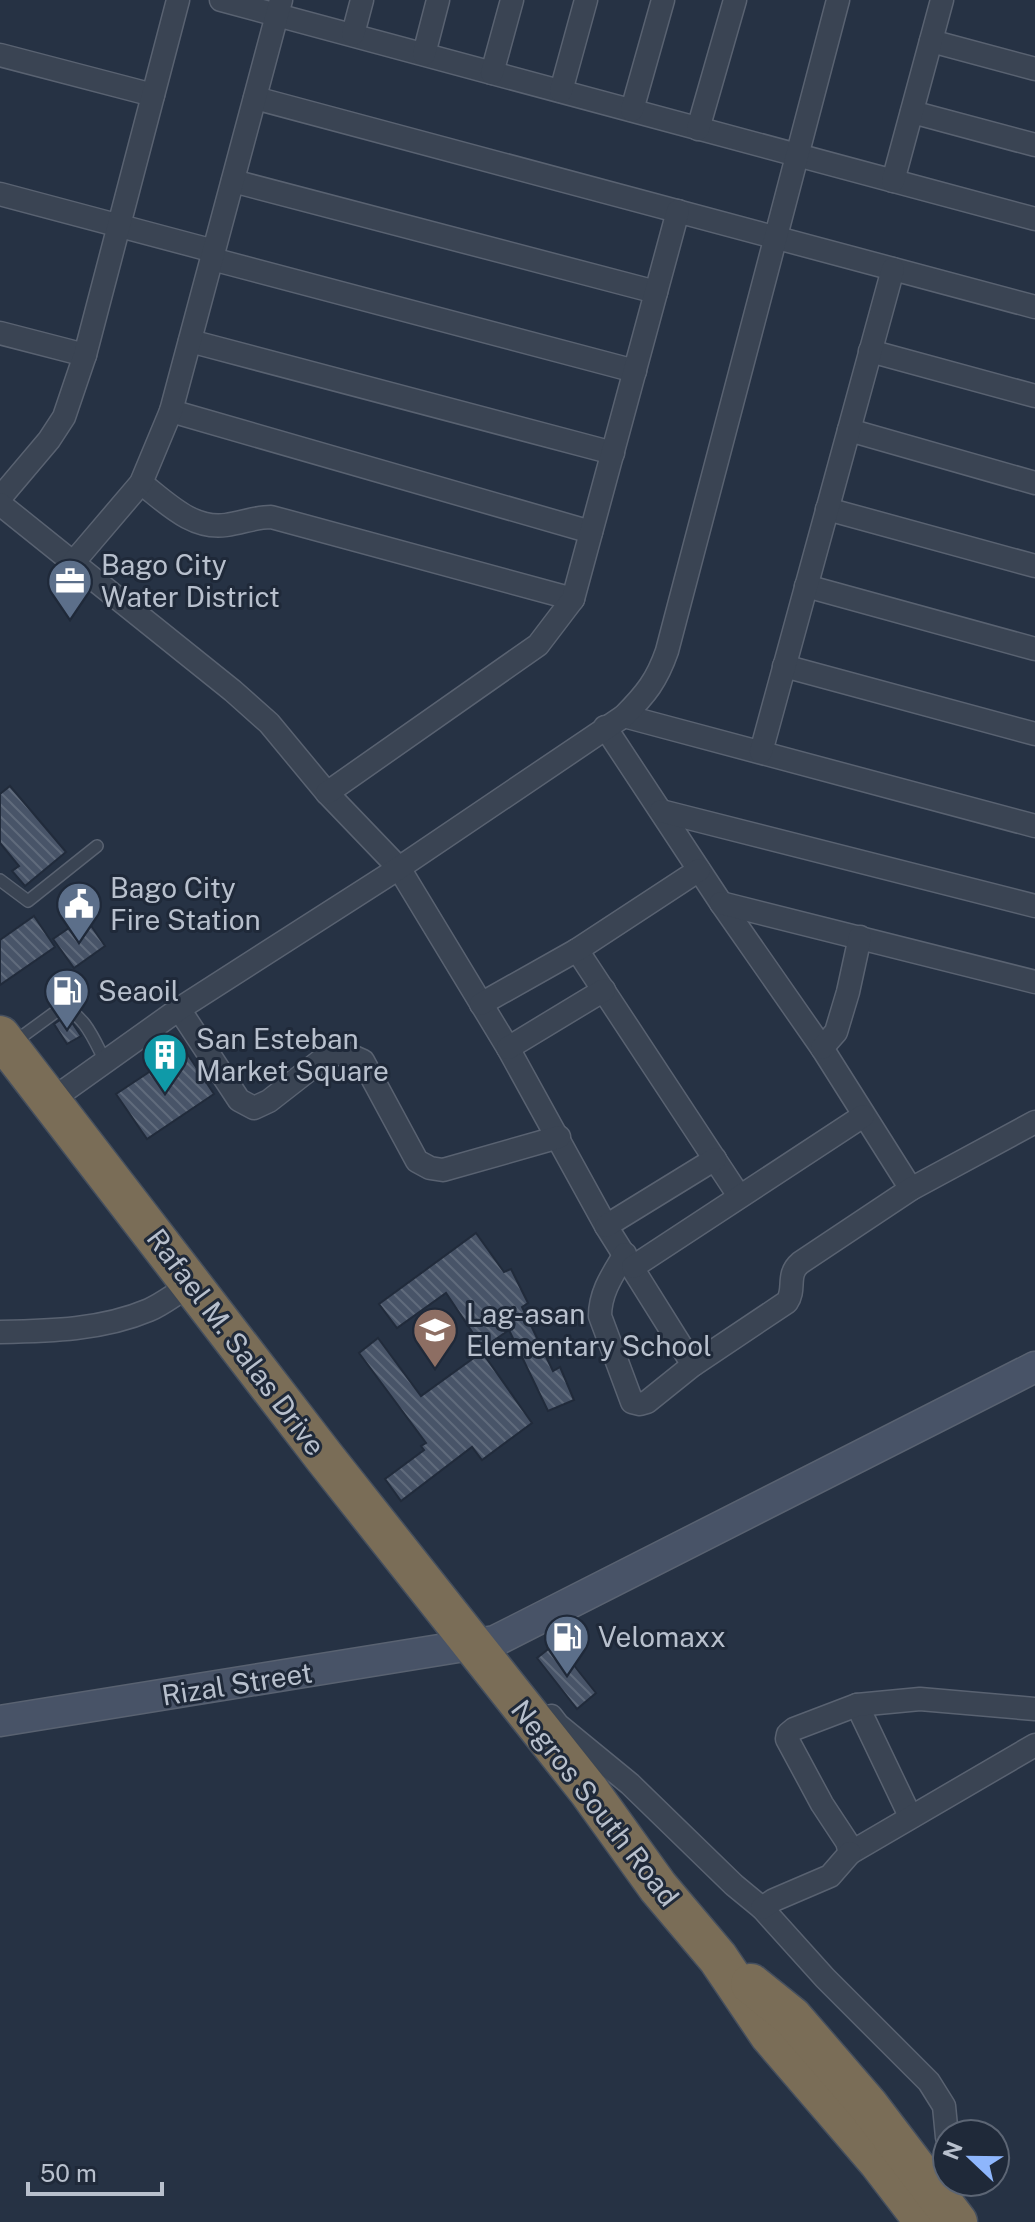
<svg xmlns="http://www.w3.org/2000/svg" width="1035" height="2222" font-family="'Public Sans',sans-serif">
<style>
.building{fill:url(#building-back-hatch);stroke:#212b3b;stroke-width:2}
.lines{fill:none;stroke-linecap:round;stroke-linejoin:round}
.lane-casing{stroke:#596271;stroke-width:14}
.street-casing{stroke:#596271;stroke-width:25}
.secondary-casing{stroke:#596271;stroke-width:33}
.highway-casing{stroke:#454f5e;stroke-width:43}
.lane{stroke:#3a4453;stroke-width:11}
.street{stroke:#3a4453;stroke-width:22}
.secondary{stroke:#485367;stroke-width:30}
.highway{stroke:#7a6d57;stroke-width:40}
.labels{text-anchor:middle;stroke-width:6;stroke-linejoin:round;paint-order:stroke}
.poi-label{font-size:28px;fill:#b8c0cd;stroke:#1f2939;text-anchor:start}
.street-label{font-size:28px;fill:#b8c0cd;stroke:#1f2939}
</style>
<defs>
<pattern id="building-back-hatch" width="6" height="6" patternUnits="userSpaceOnUse" patternTransform="scale(2)"><rect width="6" height="6" fill="#485468"/><path d="M-1 5l2 2M0 0l6 6M5-1l2 2" fill="none" stroke="#606b7c"/></pattern>
</defs>
<rect width="100%" height="100%" fill="#263244"/>
<g class="building">
<path d="M 10,786 L 66,852 L 25,886 L 12,871 L 19,866 L 0,843 L 0,794 Z"/>
<path d="M 34,916 L 55,947 L 0,985 L 0,940 Z"/>
<path d="M 85,917 L 105,946 L 74,968 L 53,939 Z"/>
<path d="M 63,1018 L 73,1024 L 81,1036 L 67,1044 L 54,1024 Z"/>
<path d="M 184,1049 L 214,1094 L 147,1139 L 116,1094 Z"/>
<path d="M 476,1233 L 504,1272 L 511,1269 L 528,1303 L 522,1307 L 553,1371 L 560,1367 L 574,1400 L 548,1411 L 509,1330 L 483,1348 L 446,1293 L 397,1328 L 379,1304 Z"/>
<path d="M 378,1338 L 421,1396 L 482,1352 L 532,1423 L 482,1460 L 472,1447 L 401,1501 L 385,1479 L 424,1450 L 421,1446 L 426,1443 L 359,1353 Z"/>
<path d="M 556,1643 L 596,1693 L 577,1709 L 537,1658 Z"/>
</g>
<g class="lines">
<g class="lane-casing">
<g id="lane">
<path d="M 0,880 L 28,901 L 97,846"/>
<path d="M 13,1043 L 61,1008 C 84,1012 95,1042 105,1061"/>
</g>
</g>
<g class="street-casing">
<g id="street">
<path d="M 221,0 L 1035,219"/>
<path d="M 353,34 L 362,0"/>
<path d="M 931,41 L 1035,69"/>
<path d="M 424,54 L 438,0"/>
<path d="M 0,55 L 153,95"/>
<path d="M 492,73 L 512,0"/>
<path d="M 561,91 L 586,0"/>
<path d="M 255,98 L 1035,307"/>
<path d="M 632,110 L 663,0"/>
<path d="M 912,112 L 1035,145"/>
<path d="M 698,129 L 735,0"/>
<path d="M 233,181 L 656,292"/>
<path d="M 893,181 L 942,0"/>
<path d="M 0,194 L 214,251"/>
<path d="M 212,259 L 635,371"/>
<path d="M 0,333 L 85,355"/>
<path d="M 190,341 L 613,453"/>
<path d="M 870,351 L 1035,396"/>
<path d="M 171,411 L 591,532"/>
<path d="M 849,430 L 1035,483"/>
<path d="M 141,483 C 166,502 192,530 226,525 C 242,523 255,517 271,517 L 573,599"/>
<path d="M 0,498 L 49,440 L 64,417 L 85,355 L 178,0"/>
<path d="M 0,504 L 233,691 L 269,723 L 327,793 L 399,868 L 508,1048 L 606,1226 L 693,1365"/>
<path d="M 827,509 L 1035,566"/>
<path d="M 72,564 L 141,483 L 171,411 L 281,0"/>
<path d="M 806,586 L 1035,649"/>
<path d="M 784,666 L 1035,734"/>
<path d="M 624,716 L 1035,826"/>
<path d="M 605,727 L 721,903 L 822,1048 L 911,1189"/>
<path d="M 761,752 L 893,269"/>
<path d="M 327,793 L 538,645 L 573,599 L 678,211"/>
<path d="M 661,811 L 1035,906"/>
<path d="M 721,903 L 1035,982"/>
<path d="M 577,950 L 739,1196"/>
<path d="M 481,1004 L 577,950 L 699,870"/>
<path d="M 179,1009 L 239,1100 L 254,1108 L 269,1101 L 328,1055 L 345,1053 L 363,1061 L 417,1161 L 430,1168 L 443,1170 L 559,1137"/>
<path d="M 508,1048 L 604,990"/>
<path d="M 822,1048 L 836,1032 L 848,992 L 860,937"/>
<path d="M 50,1101 L 179,1009 L 399,868 L 624,716 C 646,694 657,680 667,651 L 838,0"/>
<path d="M 606,1226 L 715,1159"/>
<path d="M 625,1254 C 613,1274 600,1292 600,1316 L 632,1402 L 640,1404 L 647,1402 L 693,1365 L 787,1302 C 796,1289 786,1275 800,1263 L 911,1189 L 1035,1122"/>
<path d="M 633,1267 L 863,1116"/>
<path d="M 0,1332 C 50,1331 102,1330 149,1310 C 165,1303 177,1292 193,1284"/>
<path d="M 857,1705 L 910,1816"/>
<path d="M 1035,1709 L 920,1699 L 857,1705 L 794,1729 L 788,1734 L 787,1739 L 822,1804 L 847,1842 L 850,1853 L 1035,1745"/>
<path d="M 551,1716 L 558,1725 L 630,1784 L 734,1885 L 762,1908 L 825,1978 L 929,2082 L 944,2106 L 947,2137"/>
<path d="M 762,1908 L 774,1900 L 830,1876 L 850,1853"/>
</g>
</g>
<g class="secondary-casing">
<path id="secondary" d="M 0,1721 L 495,1641 L 1035,1367"/>
</g>
<g class="highway-casing">
<g id="highway">
<path d="M 0,1036 L 325,1458 L 589,1791 L 658,1887 L 718,1958 L 770,2035 L 879,2162 L 925,2222"/>
<path d="M 751,1984 L 792,2017 L 868,2105 L 957,2222"/>
</g>
</g>
<use href="#lane" class="lane"/>
<use href="#street" class="street"/>
<use href="#secondary" class="secondary"/>
<use href="#highway" class="highway"/>
</g>
<defs>
<g id="office-pin" transform="scale(2.3)"><path d="M0 17L-7.5 6A9.5 9.5 0 1 1 7.5 6Z" fill="#5c6f8a" stroke="#1f2939"/><path d="M-6-3h4V-5.5h4V-3h4V5H-6ZM-1-4.5V-3h2v-1.5ZM-6 0V1H6V0Z" fill="#fff"/></g>
<g id="civic-pin" transform="scale(2.3)"><path d="M0 17L-7.5 6A9.5 9.5 0 1 1 7.5 6Z" fill="#5c6f8a" stroke="#1f2939"/><path d="M-.6-6.5H3V-4.5H.6V-3L4-1V1h2V6H-6V1h2V-1L-.6-3ZM-1.2 2.5V6h2.4V2.5Z" fill="#fff"/></g>
<g id="fuel-pin" transform="scale(2.3)"><path d="M0 17L-7.5 6A9.5 9.5 0 1 1 7.5 6Z" fill="#5c6f8a" stroke="#1f2939"/><path d="M-5.5-6h7V0h2V4h1.3V-2.5L3-4.5l.8-.8L6-3V5H2.5V1h-1V6h-7ZM-4.2-4.7v3.2H.2V-4.7Z" fill="#fff"/></g>
<g id="building-pin" transform="scale(2.3)"><path d="M0 17L-7.5 6A9.5 9.5 0 1 1 7.5 6Z" fill="#0f9aa8" stroke="#1f2939"/><path d="M-4-6H4V6H1V3H-1V6H-4ZM-2.5-4.3h1.7v1.8h-1.7ZM.8-4.3h1.7v1.8H.8ZM-2.5-1h1.7V.8h-1.7ZM.8-1h1.7V.8H.8Z" fill="#fff"/></g>
<g id="school-pin" transform="scale(2.3)"><path d="M0 17L-7.5 6A9.5 9.5 0 1 1 7.5 6Z" fill="#8d6e63" stroke="#1f2939"/><path d="M0-5L7-2L0 1L-7-2ZM-4 1L0 2.5L4 1V4Q0 6-4 4Z" fill="#fff"/></g>
</defs>
<g fill-rule="evenodd">
<use href="#office-pin" x="70" y="581"/>
<use href="#civic-pin" x="79" y="904"/>
<use href="#fuel-pin" x="67" y="991"/>
<use href="#building-pin" x="165" y="1055"/>
<use href="#school-pin" x="435" y="1330"/>
<use href="#fuel-pin" x="567" y="1637"/>
</g>
<g class="labels">
<g class="poi-label">
<text x="101" y="575">Bago City<tspan x="101" dy="32">Water District</tspan></text>
<text x="110" y="898">Bago City<tspan x="110" dy="32">Fire Station</tspan></text>
<text x="98" y="1001">Seaoil</text>
<text x="196" y="1049">San Esteban<tspan x="196" dy="32">Market Square</tspan></text>
<text x="466" y="1324">Lag-asan<tspan x="466" dy="32">Elementary School</tspan></text>
<text x="598" y="1647">Velomaxx</text>
</g>
<g class="street-label">
<text transform="translate(236 1342) rotate(53)" y="10">Rafael M. Salas Drive</text>
<text transform="translate(237 1684) rotate(-9)" y="10">Rizal Street</text>
<text transform="translate(595 1803) rotate(52)" y="10">Negros South Road</text>
</g>
</g>
<g transform="translate(971 2158) rotate(292)"><circle r="38" fill="#1f2939" stroke="#5c6574" stroke-width="2"/>
<path d="M0-6L14 30L0 20L-14 30Z" fill="#8eb6fc"/>
<text y="-12" font-size="22" font-weight="bold" text-anchor="middle" fill="#b8c0cd">N</text>
</g>
<path d="M28 2182v12h134v-12" fill="none" stroke="#b8c0cd" stroke-width="4"/>
<text x="40" y="2182" font-size="24" fill="#b8c0cd" stroke="#1f2939" stroke-width="6" paint-order="stroke">50 m</text>
</svg>
